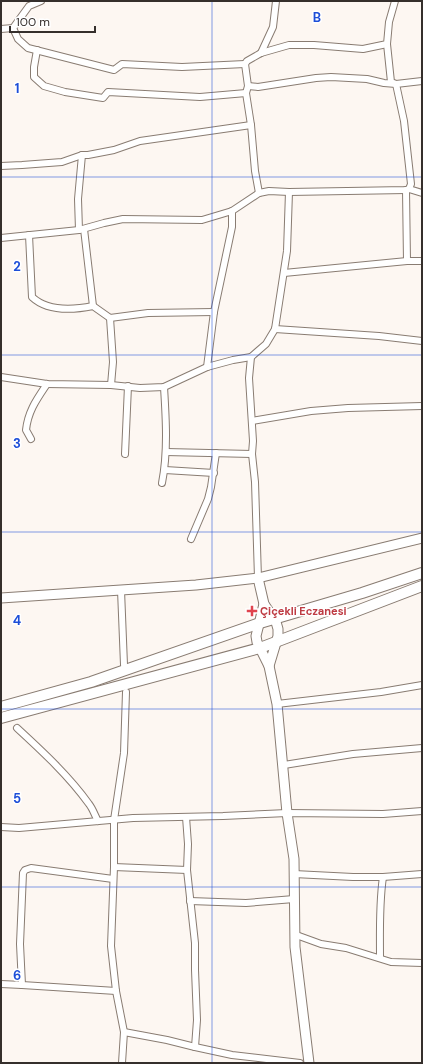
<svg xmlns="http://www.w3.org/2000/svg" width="423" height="1064" font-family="'DM Sans',sans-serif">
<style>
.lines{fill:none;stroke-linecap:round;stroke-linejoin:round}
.street-casing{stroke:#897c72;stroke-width:8}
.secondary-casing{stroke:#897c72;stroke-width:11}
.primary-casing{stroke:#897c72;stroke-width:12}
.street{stroke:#fff;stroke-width:6}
.secondary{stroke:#fff;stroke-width:9}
.primary{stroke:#fff;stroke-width:10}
.grid{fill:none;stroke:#1d4ed8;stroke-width:1;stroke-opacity:0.55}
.health-dot{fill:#e0444e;stroke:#fff;stroke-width:1.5}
.labels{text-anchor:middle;stroke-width:3;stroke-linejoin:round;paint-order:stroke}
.health-label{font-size:11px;font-weight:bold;fill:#be3a42;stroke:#fff;text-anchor:start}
.grid-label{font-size:13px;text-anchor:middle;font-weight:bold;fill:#1d4ed8;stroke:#fff;stroke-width:3;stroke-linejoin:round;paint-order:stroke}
</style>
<rect width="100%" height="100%" fill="#fdf7f2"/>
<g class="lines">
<g class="street-casing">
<g id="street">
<path d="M 13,28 L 18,39 L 28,48 L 114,70 L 122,64 L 182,67 L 245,64"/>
<path d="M 1,29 L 13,28 L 29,6 L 41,1"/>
<path d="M 387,44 L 391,82 L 396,84 L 404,121 L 411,184 L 409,189"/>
<path d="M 37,50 L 34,67 L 34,77 L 44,86 L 65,92 L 103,98 L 108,92 L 200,97 L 246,93"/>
<path d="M 261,53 L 273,27 L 276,1"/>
<path d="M 248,86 L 258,87 L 316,78 L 331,77 L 367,79 L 384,83 L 396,84 L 422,81"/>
<path d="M 1,166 L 22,165 L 62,162 L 82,155 L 88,155 L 114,150 L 140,141 L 251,125"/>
<path d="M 406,190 L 407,261"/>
<path d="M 259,193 L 255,171 L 251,125 L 246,93 L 248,86 L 245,64 L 247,61 L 261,53 L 289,45 L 314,45 L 363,49 L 387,44 L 389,22 L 395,1"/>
<path d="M 84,229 L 93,306"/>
<path d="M 79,230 L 78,199 L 82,155"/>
<path d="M 29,235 L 32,297 C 48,312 73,310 93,306 L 110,318 L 113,362 L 111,385"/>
<path d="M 1,238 L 79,230 L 104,223 L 123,219 L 202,220 L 232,211 L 259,193 L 269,191 L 289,192 L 406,190 L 409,189 L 422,193"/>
<path d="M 284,273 L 407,261 L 422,261"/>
<path d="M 110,318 L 148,313 L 214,312"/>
<path d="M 275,329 L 379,336 L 422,341"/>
<path d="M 207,367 L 214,312 L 232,227 L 232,211"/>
<path d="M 1,377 L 47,384 L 111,385 L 140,388 L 164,387 L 207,367 L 233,360 L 251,357"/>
<path d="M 252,421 L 311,411 L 348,408 L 422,406"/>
<path d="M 31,439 L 26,430 C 28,411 37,399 47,384"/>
<path d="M 166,452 L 252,454"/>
<path d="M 125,454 L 128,386"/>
<path d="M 165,470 L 214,473"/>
<path d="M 162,483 C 168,452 166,419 164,387"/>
<path d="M 191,539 L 208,499 L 211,487 L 216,453"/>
<path d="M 258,578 L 255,482 L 252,454 L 253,441 L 249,378 L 251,357 L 266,344 L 275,329 L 287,251 L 289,192"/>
<path d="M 121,590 L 124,665"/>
<path d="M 277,704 L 381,692 L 422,685"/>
<path d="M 17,728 C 42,751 69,776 89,804 C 93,809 95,816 98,821"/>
<path d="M 284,765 L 353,754 L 422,748"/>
<path d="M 186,817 L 188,844 L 187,870 L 195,943 L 195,970 L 197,1020 L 195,1047"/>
<path d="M 1,827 L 19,828 L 133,818 L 223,816 L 287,813 L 383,814 L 422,811"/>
<path d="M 114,867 L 187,870"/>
<path d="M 294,874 L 353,877 L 383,877 L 422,874"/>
<path d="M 113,879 L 31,868 L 25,870 L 23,873 L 20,944 L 22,985 L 116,991"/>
<path d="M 190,901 L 246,903 L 294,899"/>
<path d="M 295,936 L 299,936 L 321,944 L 346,948 L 391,962 L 422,963"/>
<path d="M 380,958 C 380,931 379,904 383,877"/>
<path d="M 1,984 L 22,985"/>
<path d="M 124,1032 L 167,1040 L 195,1047 L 232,1055 L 300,1063"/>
<path d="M 122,1063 L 124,1032 L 116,991 L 111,946 L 114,867 L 114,820 L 124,753 L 126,692"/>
</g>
</g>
<g class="secondary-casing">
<g id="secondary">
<path d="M 258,578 L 264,604 L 276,622 L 278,629 L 278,636 L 269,666"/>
<path d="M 1,598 L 196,585 L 258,578 L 422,538"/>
<path d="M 264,604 L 256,636 L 257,642 L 269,666 L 277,704 L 287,813 L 294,859 L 295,947 L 309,1063"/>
</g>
</g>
<g class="primary-casing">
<g id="primary">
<path d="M 1,707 L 91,682 L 260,623 L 362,593 L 422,573"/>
<path d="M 1,718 L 260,648 L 422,586"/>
</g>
</g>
<use href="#street" class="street"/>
<use href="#secondary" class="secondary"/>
<use href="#primary" class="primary"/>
</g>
<path class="grid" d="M 212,1 L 212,1063M 1,177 L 422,177M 1,355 L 422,355M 1,532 L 422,532M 1,709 L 422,709M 1,887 L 422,887"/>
<path class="health-dot" d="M250 605h4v4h4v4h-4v4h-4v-4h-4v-4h4z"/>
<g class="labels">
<g class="health-label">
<text x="260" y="615">Çiçekli Eczanesi</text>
</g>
</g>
<g class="grid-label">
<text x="317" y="22">B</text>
<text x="17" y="93">1</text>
<text x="17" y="271">2</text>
<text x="17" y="448">3</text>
<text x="17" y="625">4</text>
<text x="17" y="803">5</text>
<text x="17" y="980">6</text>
</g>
<rect width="423" height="1064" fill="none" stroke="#352f2c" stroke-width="4"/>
<path d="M10 26v6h85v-6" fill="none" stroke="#352f2c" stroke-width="2"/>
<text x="16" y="26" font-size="12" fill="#352f2c" stroke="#ffffff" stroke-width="3" paint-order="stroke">100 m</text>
</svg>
